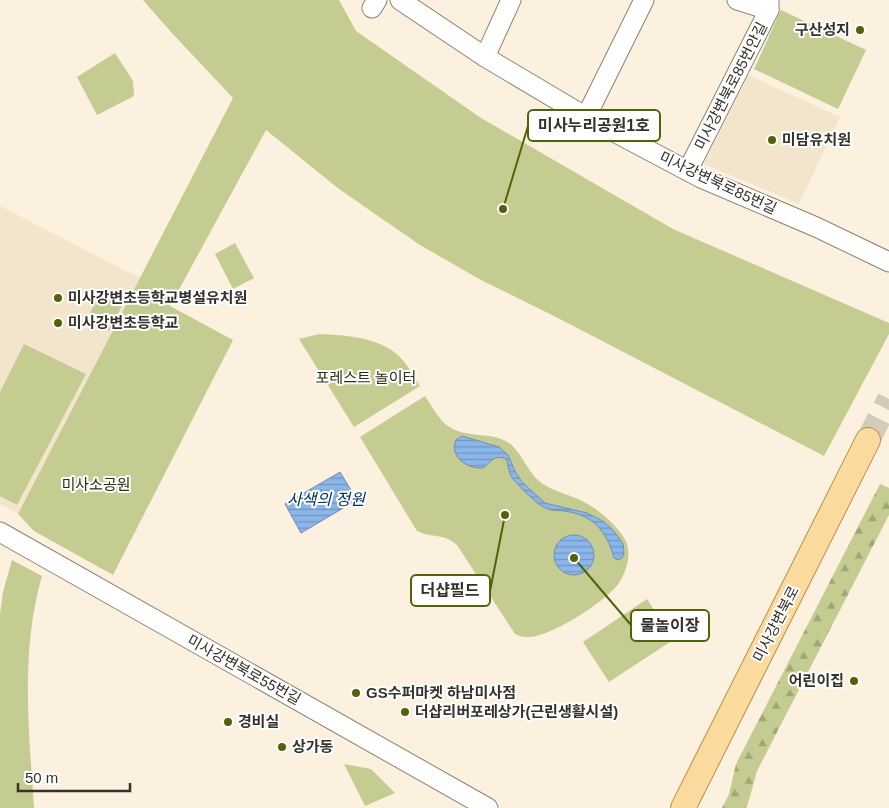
<svg xmlns="http://www.w3.org/2000/svg" width="889" height="808" font-family="Arial,'Noto Sans KR',sans-serif">
<style>
.built{fill:#f2e5cc}
.green{fill:#c5cc92}
.forest{fill:url(#forest-firs)}
.water{fill:url(#water-rules);stroke:#728eb1}
.lines{fill:none;stroke-linecap:round;stroke-linejoin:round}
.major-tunnel{stroke:#d4cbba;stroke-width:24;stroke-dasharray:24 12;stroke-linecap:butt}
.minor-casing{stroke:#8b8271;stroke-width:21}
.major-casing{stroke:#b5904c;stroke-width:26}
.minor{stroke:#fff;stroke-width:19}
.major{stroke:#fbda9e;stroke-width:24}
.poi-dot{fill:#516208;stroke:#fff;stroke-width:2}
.labels{text-anchor:middle;stroke-width:4;stroke-linejoin:round;paint-order:stroke}
.poi-label{font-size:15px;font-weight:bold;fill:#36322b;stroke:#fff;text-anchor:start}
.street-label{font-size:15px;fill:#36322b;stroke:#fff}
.park-label{font-size:15px;fill:#2b2e10;stroke:#fff}
.water-label{font-size:16px;font-style:italic;fill:#053462;stroke:#fff}
.leader{fill:none;stroke:#516208;stroke-width:2}
.callout-dot{fill:#516208;stroke:#fff;stroke-width:2}
.callout{fill:#fff;stroke:#516208;stroke-width:2}
.callout-label{font-size:16px;text-anchor:middle;font-weight:bold;fill:#36322b}
</style>
<defs>
<pattern id="forest-firs" width="22" height="20" patternUnits="userSpaceOnUse" patternTransform="scale(1.25)"><rect width="22" height="20" fill="#c5cc92"/><path d="M5 1l3.5 6h-7zM16 11l3.5 6h-7z" fill="#a1a677"/></pattern>
<pattern id="water-rules" width="6" height="5" patternUnits="userSpaceOnUse" patternTransform="scale(1.25)"><rect width="6" height="5" fill="#8bb6ea"/><path d="M0 2.5h6" fill="none" stroke="#7295be"/></pattern>
</defs>
<rect width="100%" height="100%" fill="#fbf1de"/>
<g class="built">
<path d="M 748,75 L 840,117 L 799,204 L 704,164 Z"/>
<path d="M 0,206 L 140,278 L 18,514 L 0,504 Z"/>
</g>
<g class="green">
<path d="M 143,0 L 339,0 L 356,31 L 481,118 L 673,229 L 889,323 L 889,334 L 824,456 L 556,317 L 481,280 L 420,245 L 339,189 L 266,130 L 170,306 L 233,340 L 113,575 L 34,531 L 18,514 L 233,98 L 171,32 Z"/>
<path d="M 781,10 L 866,50 L 838,109 L 754,69 Z"/>
<path d="M 115,53 L 133,81 L 134,96 L 97,115 L 77,77 Z"/>
<path d="M 235,243 L 254,278 L 233,289 L 215,254 Z"/>
<path d="M 102,289 L 125,300 L 109,331 L 87,319 Z"/>
<path d="M 319,334 C 344,335 374,337 394,352 C 406,361 413,375 420,386 L 354,427 L 299,339 Z"/>
<path d="M 24,344 L 86,374 L 17,505 L 0,496 L 0,392 Z"/>
<path d="M 425,396 C 432,406 439,420 448,426 C 466,439 491,431 509,443 C 522,452 527,473 543,484 C 555,492 571,495 584,502 C 598,509 622,529 627,544 C 631,557 626,572 619,583 C 607,601 547,640 525,637 C 522,637 518,635 515,634 L 457,545 C 442,532 433,539 417,531 L 360,437 Z"/>
<path d="M 12,560 L 42,576 C 20,652 29,731 34,808 L 0,808 L 0,614 L 3,592 Z"/>
<path d="M 647,599 L 673,640 L 609,682 L 583,642 Z"/>
<path d="M 344,764 L 371,769 L 395,793 L 365,806 Z"/>
</g>
<path class="forest" d="M 880,484 L 889,488 L 889,515 L 757,771 L 749,800 L 746,808 L 722,808 L 729,794 L 736,764 Z"/>
<g class="water">
<path d="M 462,436 L 499,447 L 508,455 L 515,471 L 522,482 L 545,503 L 587,513 L 603,521 L 614,531 L 623,544 L 624,553 L 622,558 L 618,560 L 614,558 C 606,530 593,515 564,511 C 558,510 554,511 548,509 C 538,506 520,487 513,479 C 509,474 508,466 507,460 C 496,453 492,461 483,468 C 467,469 449,457 456,440 Z"/>
<path d="M 340,472 L 357,500 L 301,533 L 285,504 Z"/>
<circle cx="574" cy="555" r="20"/>
</g>
<g class="lines">
<path class="major-tunnel" d="M 868,440 L 889,399"/>
<g class="minor-casing">
<g id="minor">
<path d="M 400,0 L 485,57 L 586,117 L 701,178 L 816,227 L 889,262"/>
<path d="M 737,0 L 769,10"/>
<path d="M 372,8 L 377,0"/>
<path d="M 485,57 L 511,0"/>
<path d="M 586,117 L 644,0"/>
<path d="M 688,170 L 769,10 L 769,0"/>
<path d="M 0,532 L 488,808"/>
</g>
</g>
<g class="major-casing">
<path id="major" d="M 683,808 L 868,440"/>
</g>
<use href="#minor" class="minor"/>
<use href="#major" class="major"/>
</g>
<g class="poi-dot">
<circle cx="860" cy="30" r="5"/>
<circle cx="772" cy="140" r="5"/>
<circle cx="58" cy="298" r="5"/>
<circle cx="58" cy="323" r="5"/>
<circle cx="854" cy="681" r="5"/>
<circle cx="356" cy="693" r="5"/>
<circle cx="405" cy="712" r="5"/>
<circle cx="228" cy="722" r="5"/>
<circle cx="282" cy="747" r="5"/>
</g>
<g class="labels">
<g class="poi-label">
<text x="850" y="35" text-anchor="end">구산성지</text>
<text x="782" y="145">미담유치원</text>
<text x="68" y="303">미사강변초등학교병설유치원</text>
<text x="68" y="328">미사강변초등학교</text>
<text x="844" y="686" text-anchor="end">어린이집</text>
<text x="366" y="698">GS수퍼마켓 하남미사점</text>
<text x="415" y="717">더샵리버포레상가(근린생활시설)</text>
<text x="238" y="727">경비실</text>
<text x="292" y="752">상가동</text>
</g>
<g class="street-label">
<text transform="translate(731 86) rotate(-63)" y="5">미사강변북로85번안길</text>
<text transform="translate(718 183) rotate(25)" y="5">미사강변북로85번길</text>
<text transform="translate(776 624) rotate(-63)" y="5">미사강변북로</text>
<text transform="translate(244 670) rotate(29)" y="5">미사강변북로55번길</text>
</g>
<g class="park-label">
<text x="366" y="383">포레스트 놀이터</text>
<text x="96" y="490">미사소공원</text>
</g>
<g class="water-label">
<text x="326" y="505">사색의 정원</text>
</g>
</g>
<path class="leader" d="M503 209L528 126M505 515L490 591M574 558L631 625"/>
<g class="callout-dot">
<circle cx="503" cy="209" r="5"/>
<circle cx="505" cy="515" r="5"/>
<circle cx="574" cy="558" r="5"/>
</g>
<g class="callout">
<rect x="528" y="110" width="132" height="31" rx="5"/>
<rect x="411" y="575" width="79" height="31" rx="5"/>
<rect x="631" y="610" width="78" height="31" rx="5"/>
</g>
<g class="callout-label">
<text x="594" y="131">미사누리공원1호</text>
<text x="450" y="596">더샵필드</text>
<text x="670" y="631">물놀이장</text>
</g>
<path d="M18 783v8h112v-8" fill="none" stroke="#36322b" stroke-width="2.5"/>
<text x="25" y="783" font-size="15" fill="#36322b" stroke="#ffffff" stroke-width="4" paint-order="stroke">50 m</text>
</svg>
